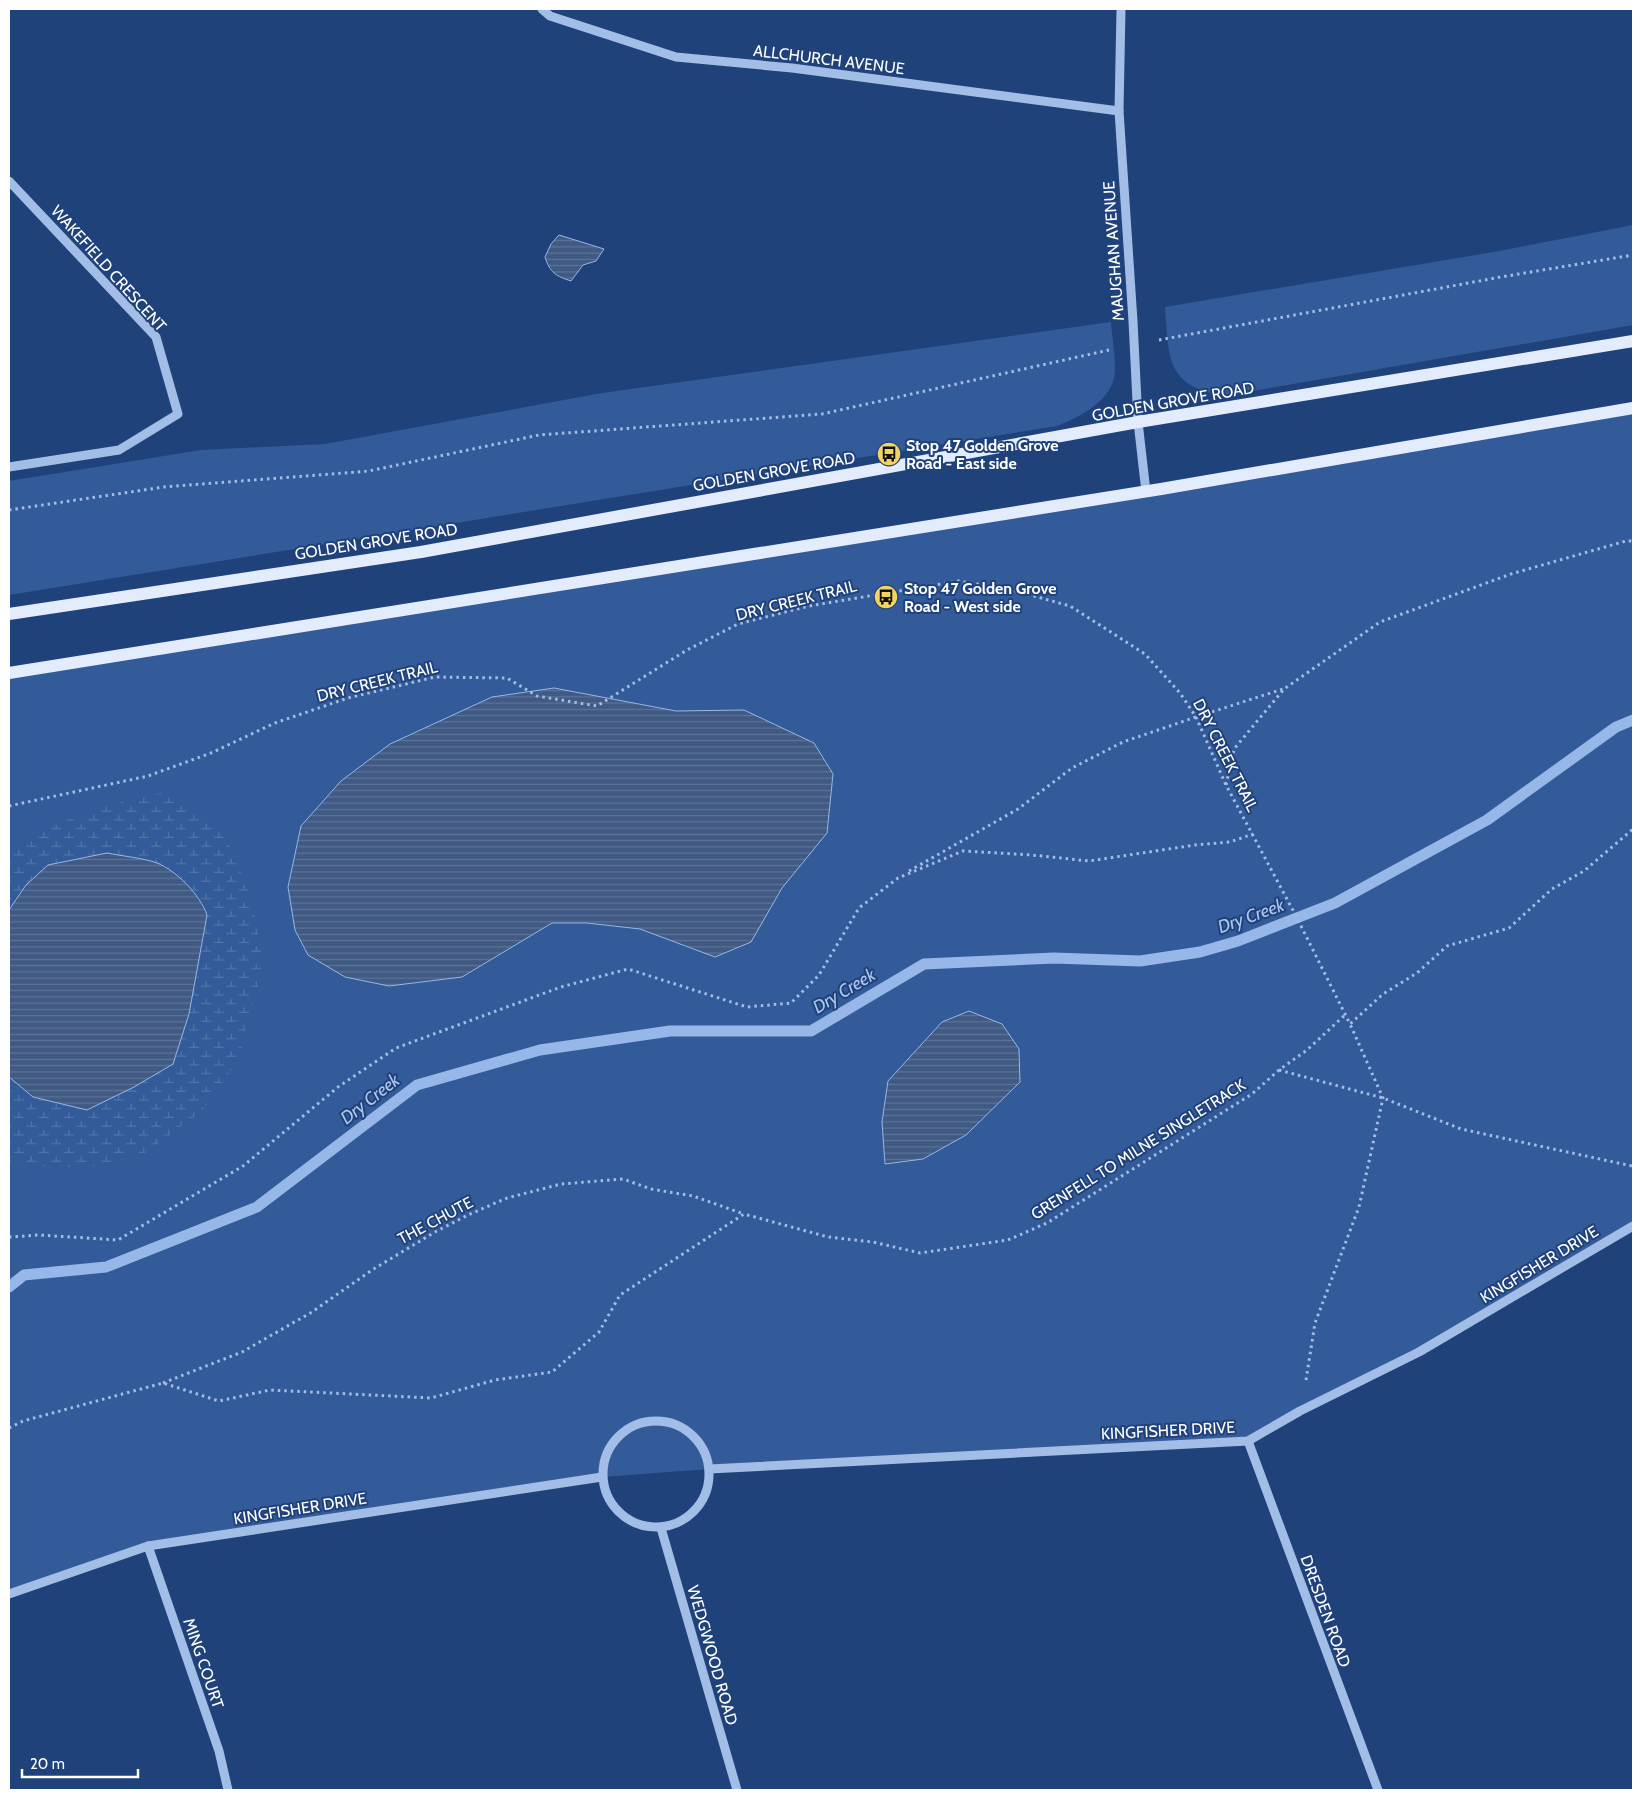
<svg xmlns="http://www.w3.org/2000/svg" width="1642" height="1799" font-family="Cabin,sans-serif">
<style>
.green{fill:#335b99}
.wetland{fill:url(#wetland-marsh)}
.water{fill:url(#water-rules);stroke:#96b7e7}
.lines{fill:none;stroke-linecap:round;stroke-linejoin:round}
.stream{stroke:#96b7e7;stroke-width:11}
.path{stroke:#a2bde6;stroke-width:3;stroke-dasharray:2.5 4;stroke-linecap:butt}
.minor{stroke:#a2bde6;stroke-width:9}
.major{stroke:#e3ecfd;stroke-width:12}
.labels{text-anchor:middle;stroke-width:4;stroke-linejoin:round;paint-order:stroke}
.street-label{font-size:16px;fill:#fff;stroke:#20427b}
.poi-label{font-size:16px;font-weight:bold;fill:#fff;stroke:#20427b;text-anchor:start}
.water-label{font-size:18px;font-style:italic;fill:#adc7ee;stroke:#20427b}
</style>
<defs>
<pattern id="wetland-marsh" width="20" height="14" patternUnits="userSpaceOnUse" patternTransform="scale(1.25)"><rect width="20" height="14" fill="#335b99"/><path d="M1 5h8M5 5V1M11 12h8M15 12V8" fill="none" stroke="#5274a8"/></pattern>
<pattern id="water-rules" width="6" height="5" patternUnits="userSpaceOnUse" patternTransform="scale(1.25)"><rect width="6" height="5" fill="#405a84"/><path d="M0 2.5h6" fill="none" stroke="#5d7396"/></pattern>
</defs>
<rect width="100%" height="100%" fill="#20427b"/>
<g class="green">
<path d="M 1633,225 L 1633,325 L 1224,396 C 1165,386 1169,357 1165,307 L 1494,252 Z"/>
<path d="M 1111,322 C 1112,337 1115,353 1115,369 C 1115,399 1082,416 1057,426 L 9,595 L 9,481 L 201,450 L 325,444 L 602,393 Z"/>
<path d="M 1633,408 L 1633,1226 L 1419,1352 L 1248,1441 L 709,1469 L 602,1477 L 148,1546 L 9,1594 L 9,673 Z"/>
</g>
<path class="wetland" d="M 165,792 L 224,830 L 253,903 L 264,969 L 251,1007 L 239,1059 L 202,1111 L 147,1152 L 87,1168 L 9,1165 L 9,852 C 55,818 109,804 165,792 Z"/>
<g class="water">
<path d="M 559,235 L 604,249 L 596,261 L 583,265 L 571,281 C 556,276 550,273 545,257 L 551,244 Z"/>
<path d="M 554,688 L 676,711 L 744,710 L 814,743 L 833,774 L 827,833 L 782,888 L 751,942 L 715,957 L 640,929 L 587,923 L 552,923 L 462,977 L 389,986 L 345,977 L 308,955 L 295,930 L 288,887 L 301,826 L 341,781 L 390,744 L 492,697 Z"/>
<path d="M 107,853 C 121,856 144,858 157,863 C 177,871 200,895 207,915 L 189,1014 L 173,1064 L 134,1087 L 87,1110 L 33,1097 L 9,1077 L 9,910 L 26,885 L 48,865 Z"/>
<path d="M 969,1011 L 1002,1024 L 1019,1049 L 1020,1082 L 966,1135 L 923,1159 L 885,1164 L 882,1122 L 888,1081 L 942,1022 Z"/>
</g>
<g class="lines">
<path class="stream" d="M 9,1287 L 24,1275 L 106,1267 L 257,1207 L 417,1085 L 540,1050 L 670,1031 L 811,1031 L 924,964 L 1054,958 L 1140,961 L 1200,952 L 1238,941 L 1335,903 L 1487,820 L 1616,727 L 1633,720"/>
<g class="path">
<path d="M 1159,340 L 1501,277 L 1633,255"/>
<path d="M 9,510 L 164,487 L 369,471 L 539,435 L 822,414 L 1109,350"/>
<path d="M 1226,785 L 1234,749 L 1284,689 L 1380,622 L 1511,574 L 1626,541 L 1633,541"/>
<path d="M 9,806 L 148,776 L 211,753 L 275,723 L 348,698 L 435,677 L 507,678 L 537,696 L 597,706 L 687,650 L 738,624 L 809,606 L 959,581 L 1012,590 L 1070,606 L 1145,654 L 1180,693 L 1196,717 L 1226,785 L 1296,916 L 1350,1024 L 1383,994 L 1417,973 L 1447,946 L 1509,928 L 1552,889 L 1584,871 L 1633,829"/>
<path d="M 909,871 L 1018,809 L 1072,768 L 1123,742 L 1196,717 L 1283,689"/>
<path d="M 1279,1070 L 1383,1098 L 1461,1129 L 1632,1166 L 1633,1168"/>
<path d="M 9,1237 L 39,1235 L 118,1240 L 243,1166 L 338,1087 L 396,1048 L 561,987 L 628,969 L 747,1007 L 791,1003 L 819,975 L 859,908 L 898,878 L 963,851 L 1032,855 L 1089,861 L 1195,845 L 1230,842 L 1253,834"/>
<path d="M 1306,1380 L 1315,1323 L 1359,1207 L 1383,1098 L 1350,1024"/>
<path d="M 163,1383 L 242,1352 L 312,1312 L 372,1270 L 435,1232 L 468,1215 L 507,1198 L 561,1184 L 623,1179 L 651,1189 L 693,1196 L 744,1214"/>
<path d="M 9,1428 L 23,1421 L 163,1383 L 219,1401 L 270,1390 L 431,1398 L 495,1380 L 552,1372 L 599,1332 L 620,1295 L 744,1214 L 828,1237 L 873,1242 L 920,1253 L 1008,1240 L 1047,1223 L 1252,1094 L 1279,1070 L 1307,1050 L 1346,1014"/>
</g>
<g class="minor">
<path d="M 542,9 L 550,16 L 676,57 L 792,68 L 1119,111"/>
<path d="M 1121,9 L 1119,111 L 1133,321 L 1138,422 L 1146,492"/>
<path d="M 9,181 L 156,337 L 178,414 L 119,450 L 9,467"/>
<circle cx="656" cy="1474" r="53"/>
<path d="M 1248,1441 L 1378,1790"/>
<path d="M 709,1469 L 1248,1441 L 1300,1411 L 1419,1352 L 1633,1226"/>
<path d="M 661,1528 L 737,1790"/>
<path d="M 148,1546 L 219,1751 L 228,1790"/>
<path d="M 9,1594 L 148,1546 L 602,1477"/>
</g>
<g class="major">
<path d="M 9,614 L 421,552 L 1138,422 L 1633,341"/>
<path d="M 9,673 L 1161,489 L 1633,408"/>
</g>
</g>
<defs>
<g id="bus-disc" transform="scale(1.25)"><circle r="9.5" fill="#f3d363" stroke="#20427b"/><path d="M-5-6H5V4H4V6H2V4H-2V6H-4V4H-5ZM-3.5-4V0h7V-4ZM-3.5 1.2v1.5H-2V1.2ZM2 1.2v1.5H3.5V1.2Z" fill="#111"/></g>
</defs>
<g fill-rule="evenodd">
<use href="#bus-disc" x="889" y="454"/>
<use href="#bus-disc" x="886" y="597"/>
</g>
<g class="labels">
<g class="street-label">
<text transform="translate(829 59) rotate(7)" y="6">ALLCHURCH AVENUE</text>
<text transform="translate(1113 251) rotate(-94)" y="6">MAUGHAN AVENUE</text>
<text transform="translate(109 268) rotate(48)" y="6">WAKEFIELD CRESCENT</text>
<text transform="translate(1173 401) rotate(-10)" y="6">GOLDEN GROVE ROAD</text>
<text transform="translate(774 471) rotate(-10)" y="6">GOLDEN GROVE ROAD</text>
<text transform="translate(376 541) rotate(-9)" y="6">GOLDEN GROVE ROAD</text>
<text transform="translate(796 600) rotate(-14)" y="6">DRY CREEK TRAIL</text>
<text transform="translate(377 681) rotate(-14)" y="6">DRY CREEK TRAIL</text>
<text transform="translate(1226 755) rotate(63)" y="6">DRY CREEK TRAIL</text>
<text transform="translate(1138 1149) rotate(-32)" y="6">GRENFELL TO MILNE SINGLETRACK</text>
<text transform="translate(435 1220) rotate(-28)" y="6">THE CHUTE</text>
<text transform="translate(1539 1264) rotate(-31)" y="6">KINGFISHER DRIVE</text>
<text transform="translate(1168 1430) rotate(-3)" y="6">KINGFISHER DRIVE</text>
<text transform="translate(300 1508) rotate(-9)" y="6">KINGFISHER DRIVE</text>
<text transform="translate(1326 1611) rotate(70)" y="6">DRESDEN ROAD</text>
<text transform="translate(713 1655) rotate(74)" y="6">WEDGWOOD ROAD</text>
<text transform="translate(204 1663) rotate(71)" y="6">MING COURT</text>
</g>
<g class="poi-label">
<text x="906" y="451">Stop 47 Golden Grove<tspan x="906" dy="18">Road - East side</tspan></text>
<text x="904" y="594">Stop 47 Golden Grove<tspan x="904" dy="18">Road - West side</tspan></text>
</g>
<g class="water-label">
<text transform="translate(1251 916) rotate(-20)" y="6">Dry Creek</text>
<text transform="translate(844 991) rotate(-31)" y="6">Dry Creek</text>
<text transform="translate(370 1099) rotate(-38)" y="6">Dry Creek</text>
</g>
</g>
<rect width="1642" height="1799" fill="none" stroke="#ffffff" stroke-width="20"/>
<path d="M22 1769v8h116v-8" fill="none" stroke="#ffffff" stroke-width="2.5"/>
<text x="30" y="1769" font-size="15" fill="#ffffff" stroke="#20427b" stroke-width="4" paint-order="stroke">20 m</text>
</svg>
